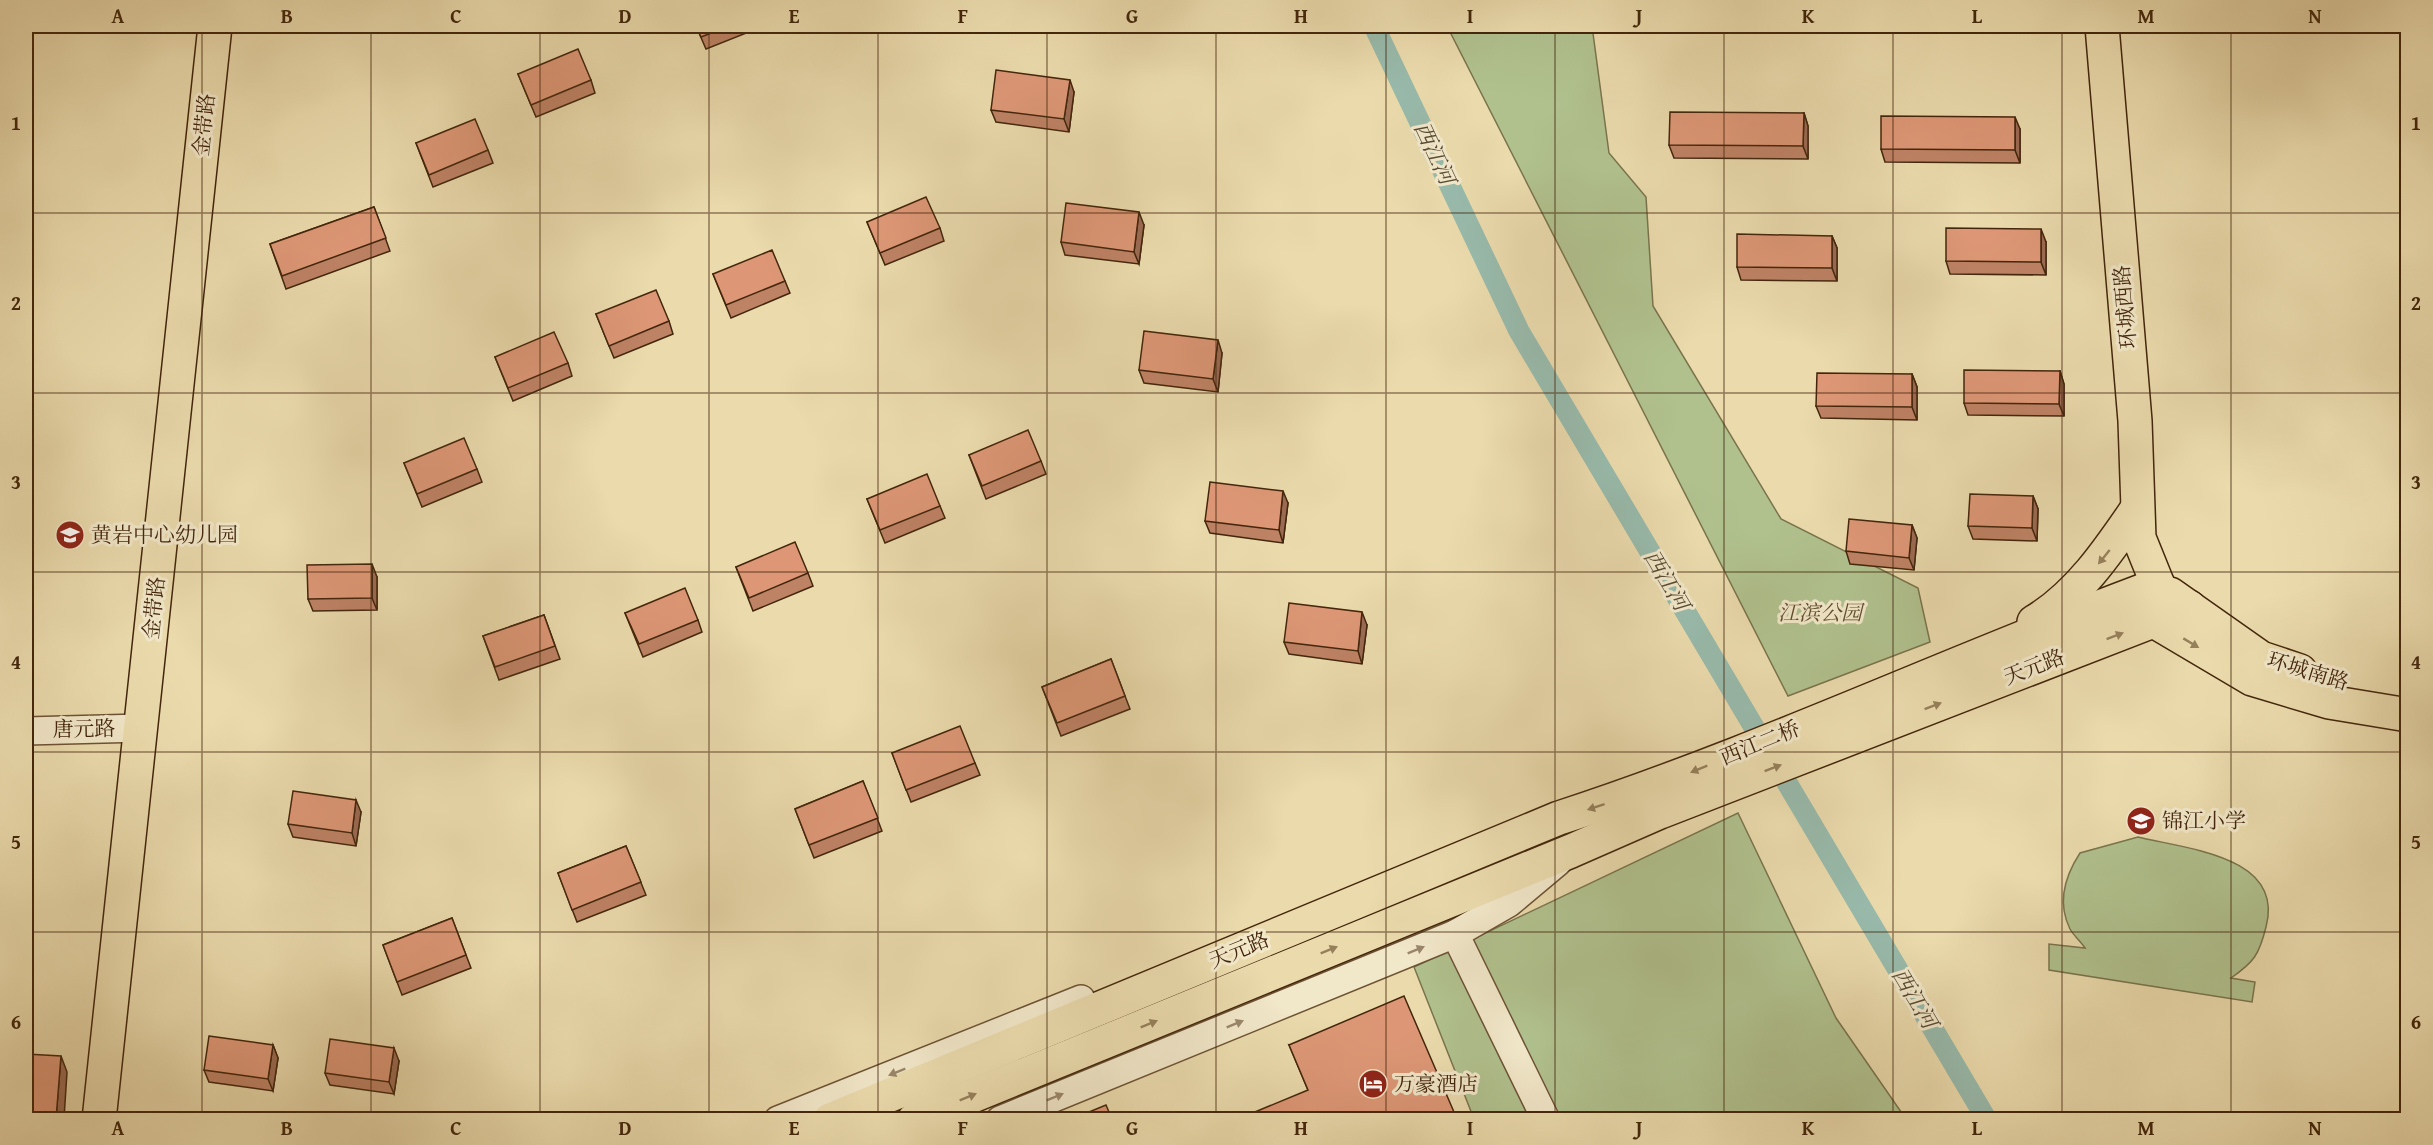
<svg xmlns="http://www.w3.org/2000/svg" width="2433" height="1145" font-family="'Gentium Book Plus','Noto Serif SC',serif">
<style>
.green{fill:#b0c18e;stroke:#7a744d;stroke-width:1.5}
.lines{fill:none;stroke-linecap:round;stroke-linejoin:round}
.canal{stroke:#98baab;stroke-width:21}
.minor-casing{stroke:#6d5334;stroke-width:30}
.major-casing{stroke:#43260c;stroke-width:36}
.minor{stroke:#f1e7c9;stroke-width:27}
.major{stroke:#eadaac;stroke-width:33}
.wall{fill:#be8265;stroke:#43260c;stroke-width:1.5}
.shaded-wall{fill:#9b6a53;stroke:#43260c;stroke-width:1.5}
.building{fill:#dd9776;stroke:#43260c;stroke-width:1.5}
.oneway{fill:#96805c}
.oneway2{fill:#9a866a}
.grid{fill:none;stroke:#43260c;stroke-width:1.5;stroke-opacity:0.55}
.labels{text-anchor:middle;stroke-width:6;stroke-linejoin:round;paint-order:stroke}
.street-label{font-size:21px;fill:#43260c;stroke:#f1e7c9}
.poi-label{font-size:21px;fill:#43260c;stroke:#f1e7c9;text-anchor:start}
.park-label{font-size:21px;font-style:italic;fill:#5e4d2c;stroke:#f1e7c9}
.water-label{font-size:22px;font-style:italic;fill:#584b34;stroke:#f1e7c9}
.neatline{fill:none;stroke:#43260c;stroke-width:2}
.grid-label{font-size:20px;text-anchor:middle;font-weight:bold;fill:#43260c}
</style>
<rect width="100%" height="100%" fill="#eadaac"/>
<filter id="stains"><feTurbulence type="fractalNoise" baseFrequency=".00333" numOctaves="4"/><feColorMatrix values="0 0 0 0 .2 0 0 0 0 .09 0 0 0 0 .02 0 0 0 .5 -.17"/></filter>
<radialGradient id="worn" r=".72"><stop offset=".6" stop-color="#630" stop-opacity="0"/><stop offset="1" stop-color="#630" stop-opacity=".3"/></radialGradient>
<g class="green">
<path d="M 1447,26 L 1592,26 L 1609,153 L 1646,197 L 1653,306 L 1781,519 L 1918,588 L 1930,642 L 1788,696 Z"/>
<path d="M 1738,813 L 1836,1018 L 1906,1119 L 1474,1119 L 1414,967 Z"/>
<path d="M 2138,837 C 2187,849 2285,856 2266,927 C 2259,955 2254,962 2231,978 L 2255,982 L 2252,1002 L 2049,970 L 2049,944 L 2085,948 C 2081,942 2074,936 2070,929 C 2057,903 2065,876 2080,853 Z"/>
</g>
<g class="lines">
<path class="canal" d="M 1374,26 L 1519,331 L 1987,1120"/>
<g class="minor-casing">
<g id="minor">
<path d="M 26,731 L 142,728"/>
<path d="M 1455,934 L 1546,1120"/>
<path d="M 778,1120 L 1081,999"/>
<path d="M 1000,1120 L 1455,934 L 1509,903 L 1558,862"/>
</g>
</g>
<g class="major-casing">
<g id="major">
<path d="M 2102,26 L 2135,421 L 2139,538 L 2158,585 L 2154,621 L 2252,679 L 2329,702 L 2408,715"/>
<path d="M 2170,594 L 2261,658 L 2300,671"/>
<path d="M 2034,622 C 2078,596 2109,550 2137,509"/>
<path d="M 99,1120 L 215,26"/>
<path d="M 830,1120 L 1559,818 C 1762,752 1957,659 2158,585"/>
<path d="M 914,1120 L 1571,851 L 1660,812 L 2189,607"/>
</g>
</g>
<use href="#minor" class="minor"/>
<use href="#major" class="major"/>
</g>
<g class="wall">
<path d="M 696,26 L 764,26 L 706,49 Z"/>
<path d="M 518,74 L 591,80 L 595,93 L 536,117 Z"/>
<path d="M 1074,92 L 1069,132 L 996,122 L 991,110 Z"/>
<path d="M 1804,113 L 1808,126 L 1808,159 L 1674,158 L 1669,145 Z"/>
<path d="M 2020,129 L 2020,163 L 1885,162 L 1881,149 Z"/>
<path d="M 416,143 L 488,150 L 493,163 L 433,187 Z"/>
<path d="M 374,207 L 390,251 L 286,289 L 270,244 Z"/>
<path d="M 867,222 L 940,228 L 944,241 L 885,265 Z"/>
<path d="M 1144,225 L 1139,264 L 1065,255 L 1061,242 Z"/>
<path d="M 1832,236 L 1837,248 L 1837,281 L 1741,280 L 1737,267 Z"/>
<path d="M 2046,242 L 2046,275 L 1950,274 L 1946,261 Z"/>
<path d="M 713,274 L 785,281 L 790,293 L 731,318 Z"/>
<path d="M 596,314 L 669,321 L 673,334 L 614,358 Z"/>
<path d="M 1222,353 L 1218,392 L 1144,383 L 1139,370 Z"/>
<path d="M 495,357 L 568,363 L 572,376 L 513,401 Z"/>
<path d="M 2060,371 L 2064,384 L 2064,416 L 1968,415 L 1964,403 Z"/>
<path d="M 1912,374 L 1917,387 L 1917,420 L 1821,418 L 1816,406 Z"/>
<path d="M 969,455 L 1041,461 L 1046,474 L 986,499 Z"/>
<path d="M 404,463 L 477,469 L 482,482 L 422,507 Z"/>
<path d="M 2033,496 L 2038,509 L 2037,541 L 1973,539 L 1968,526 Z"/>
<path d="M 867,499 L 940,506 L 945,518 L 885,543 Z"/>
<path d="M 1288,503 L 1283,543 L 1210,533 L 1205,521 Z"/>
<path d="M 1912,525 L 1917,538 L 1914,570 L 1850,564 L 1846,551 Z"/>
<path d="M 736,567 L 808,573 L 813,586 L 753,611 Z"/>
<path d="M 377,577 L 377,610 L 313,611 L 308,599 Z"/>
<path d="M 625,613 L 698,620 L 702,632 L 643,657 Z"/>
<path d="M 544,615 L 560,659 L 499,680 L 483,636 Z"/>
<path d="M 1367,625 L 1362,664 L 1289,654 L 1284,642 Z"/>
<path d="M 1111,659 L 1130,709 L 1061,736 L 1042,687 Z"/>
<path d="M 892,753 L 975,763 L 980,775 L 911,802 Z"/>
<path d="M 863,781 L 882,831 L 814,858 L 795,809 Z"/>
<path d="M 361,812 L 356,846 L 293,837 L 288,824 Z"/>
<path d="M 626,846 L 646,895 L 577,922 L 558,873 Z"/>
<path d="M 452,918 L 471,968 L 402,995 L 383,945 Z"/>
<path d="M 273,1045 L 278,1058 L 273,1091 L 209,1082 L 204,1070 Z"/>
<path d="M 1289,1045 L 1457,1119 L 1308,1090 Z"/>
<path d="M 399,1061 L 394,1094 L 330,1085 L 325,1073 Z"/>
</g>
<g class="shaded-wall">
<path d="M 1070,80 L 1074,92 L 1069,132 L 1064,119 Z"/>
<path d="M 1804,113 L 1808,126 L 1808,159 L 1803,146 Z"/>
<path d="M 2015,117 L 2020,129 L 2020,163 L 2015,150 Z"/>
<path d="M 1139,212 L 1144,225 L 1139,264 L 1134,252 Z"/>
<path d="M 2041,229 L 2046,242 L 2046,275 L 2041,262 Z"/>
<path d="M 1832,236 L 1837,248 L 1837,281 L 1832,268 Z"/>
<path d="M 1218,340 L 1222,353 L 1218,392 L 1213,379 Z"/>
<path d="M 2060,371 L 2064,384 L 2064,416 L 2059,404 Z"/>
<path d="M 1912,374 L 1917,387 L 1917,420 L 1912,407 Z"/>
<path d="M 1283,491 L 1288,503 L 1283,543 L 1279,530 Z"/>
<path d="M 2033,496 L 2038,509 L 2037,541 L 2032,528 Z"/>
<path d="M 1912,525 L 1917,538 L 1914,570 L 1909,558 Z"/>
<path d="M 372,564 L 377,577 L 377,610 L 372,598 Z"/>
<path d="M 1362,612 L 1367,625 L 1362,664 L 1358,651 Z"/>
<path d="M 356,800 L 361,812 L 356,846 L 352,833 Z"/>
<path d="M 273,1045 L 278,1058 L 273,1091 L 268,1079 Z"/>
<path d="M 394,1048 L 399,1061 L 394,1094 L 389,1082 Z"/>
<path d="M 61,1056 L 67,1072 L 64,1119 L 56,1119 Z"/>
</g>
<g class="building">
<path d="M 696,26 L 729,26 L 701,37 Z"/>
<path d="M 578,49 L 591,80 L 531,105 L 518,74 Z"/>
<path d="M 996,70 L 1070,80 L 1064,119 L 991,110 Z"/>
<path d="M 1670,112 L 1804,113 L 1803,146 L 1669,145 Z"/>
<path d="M 1881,116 L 2015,117 L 2015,150 L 1881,149 Z"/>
<path d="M 475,119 L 488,150 L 429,175 L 416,143 Z"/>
<path d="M 926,197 L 940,228 L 880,253 L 867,222 Z"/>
<path d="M 1066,203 L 1139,212 L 1134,252 L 1061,242 Z"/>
<path d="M 374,207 L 386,238 L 282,276 L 270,244 Z"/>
<path d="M 1946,228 L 2041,229 L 2041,262 L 1946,261 Z"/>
<path d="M 1737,234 L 1832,236 L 1832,268 L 1737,267 Z"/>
<path d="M 772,250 L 785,281 L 726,305 L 713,274 Z"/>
<path d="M 656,290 L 669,321 L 609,346 L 596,314 Z"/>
<path d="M 1144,331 L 1218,340 L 1213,379 L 1139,370 Z"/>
<path d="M 554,332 L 568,363 L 508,388 L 495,357 Z"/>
<path d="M 1964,370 L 2060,371 L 2059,404 L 1964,403 Z"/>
<path d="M 1817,373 L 1912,374 L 1912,407 L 1816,406 Z"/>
<path d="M 1028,430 L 1041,461 L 982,486 L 969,455 Z"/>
<path d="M 464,438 L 477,469 L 417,494 L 404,463 Z"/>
<path d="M 927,474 L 940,506 L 880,530 L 867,499 Z"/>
<path d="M 1210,482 L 1283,491 L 1279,530 L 1205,521 Z"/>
<path d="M 1970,494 L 2033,496 L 2032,528 L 1968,526 Z"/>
<path d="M 1849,519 L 1912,525 L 1909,558 L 1846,551 Z"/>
<path d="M 795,542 L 808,573 L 749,598 L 736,567 Z"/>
<path d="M 372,564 L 372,598 L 308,599 L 307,565 Z"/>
<path d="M 685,588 L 698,620 L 639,644 L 625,613 Z"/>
<path d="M 1289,603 L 1362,612 L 1358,651 L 1284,642 Z"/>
<path d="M 544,615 L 555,646 L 495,667 L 483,636 Z"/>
<path d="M 1111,659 L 1125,696 L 1057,723 L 1042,687 Z"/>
<path d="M 960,726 L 975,763 L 906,790 L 892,753 Z"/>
<path d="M 863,781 L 878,818 L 809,845 L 795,809 Z"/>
<path d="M 293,791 L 356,800 L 352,833 L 288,824 Z"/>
<path d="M 626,846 L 641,882 L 572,910 L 558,873 Z"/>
<path d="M 452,918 L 466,955 L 397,982 L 383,945 Z"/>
<path d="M 1404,996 L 1457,1119 L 1238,1119 L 1308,1090 L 1289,1045 Z"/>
<path d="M 209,1036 L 273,1045 L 268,1079 L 204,1070 Z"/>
<path d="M 330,1039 L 394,1048 L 389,1082 L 325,1073 Z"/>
<path d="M 26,1054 L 61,1056 L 56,1119 L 26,1119 Z"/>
<path d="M 1106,1105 L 1112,1119 L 1072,1119 Z"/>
</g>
<defs><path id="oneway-solid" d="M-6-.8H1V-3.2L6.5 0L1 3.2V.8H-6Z" transform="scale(1.5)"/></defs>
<g class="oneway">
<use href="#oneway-solid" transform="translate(2104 557) rotate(129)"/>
<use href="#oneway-solid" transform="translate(2115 636) rotate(-21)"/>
<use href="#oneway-solid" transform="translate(2191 643) rotate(31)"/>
<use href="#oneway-solid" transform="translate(1933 706) rotate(-21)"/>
<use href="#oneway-solid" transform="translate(1773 768) rotate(-21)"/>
<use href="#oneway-solid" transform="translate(1699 769) rotate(158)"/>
<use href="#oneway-solid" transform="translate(1596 807) rotate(162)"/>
<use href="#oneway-solid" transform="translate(1329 950) rotate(-22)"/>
<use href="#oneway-solid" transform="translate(1149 1024) rotate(-22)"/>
<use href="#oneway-solid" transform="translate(968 1097) rotate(-22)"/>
</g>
<g class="oneway2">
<use href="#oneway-solid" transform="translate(1416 950) rotate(-22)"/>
<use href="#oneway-solid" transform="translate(1235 1024) rotate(-22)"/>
<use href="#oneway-solid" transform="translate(897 1072) rotate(158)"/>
<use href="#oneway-solid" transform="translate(1055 1097) rotate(-22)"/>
</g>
<path class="grid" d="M 202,26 L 202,1120M 371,26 L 371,1120M 540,26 L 540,1120M 709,26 L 709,1120M 878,26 L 878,1120M 1047,26 L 1047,1120M 1216,26 L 1216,1120M 1386,26 L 1386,1120M 1555,26 L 1555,1120M 1724,26 L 1724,1120M 1893,26 L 1893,1120M 2062,26 L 2062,1120M 2231,26 L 2231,1120M 26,213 L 2408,213M 26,393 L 2408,393M 26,572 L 2408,572M 26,752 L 2408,752M 26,932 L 2408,932"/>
<defs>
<g id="school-disc" transform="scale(1.5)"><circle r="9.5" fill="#8f2418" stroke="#f1e7c9"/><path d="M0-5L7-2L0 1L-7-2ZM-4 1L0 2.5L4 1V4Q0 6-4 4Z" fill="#fff"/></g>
<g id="hotel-disc" transform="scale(1.5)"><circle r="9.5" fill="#8f2418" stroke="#f1e7c9"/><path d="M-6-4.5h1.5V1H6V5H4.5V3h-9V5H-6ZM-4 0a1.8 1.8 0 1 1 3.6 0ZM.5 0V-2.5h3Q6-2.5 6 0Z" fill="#fff"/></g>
</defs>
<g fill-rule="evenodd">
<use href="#school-disc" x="70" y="535"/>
<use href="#school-disc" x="2141" y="821"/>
<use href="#hotel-disc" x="1373" y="1084"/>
</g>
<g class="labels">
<g class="street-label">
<text transform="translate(204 125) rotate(-84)" y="7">金带路</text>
<text transform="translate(2125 307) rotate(-95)" y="7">环城西路</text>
<text transform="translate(154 608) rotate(-84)" y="7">金带路</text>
<text transform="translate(2034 667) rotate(-21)" y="7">天元路</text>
<text transform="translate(2308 671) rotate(17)" y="7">环城南路</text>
<text transform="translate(84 729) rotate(-1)" y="7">唐元路</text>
<text transform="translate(1760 743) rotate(-22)" y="7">西江二桥</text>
<text transform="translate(1239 950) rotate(-22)" y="7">天元路</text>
</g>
<g class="poi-label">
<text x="91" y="542">黄岩中心幼儿园</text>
<text x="2162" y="828">锦江小学</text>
<text x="1394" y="1091">万豪酒店</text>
</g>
<g class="park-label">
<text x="1820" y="620">江滨公园</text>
</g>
<g class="water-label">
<text transform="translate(1435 153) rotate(65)" y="8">西江河</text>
<text transform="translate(1667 580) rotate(59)" y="8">西江河</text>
<text transform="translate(1915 998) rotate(59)" y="8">西江河</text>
</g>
</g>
<rect width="2433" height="1145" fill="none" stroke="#eadaac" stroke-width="66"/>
<rect x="33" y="33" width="2367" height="1079" class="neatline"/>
<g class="grid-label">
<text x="118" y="23">A</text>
<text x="287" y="23">B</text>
<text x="456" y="23">C</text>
<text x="625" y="23">D</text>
<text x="794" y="23">E</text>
<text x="963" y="23">F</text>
<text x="1132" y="23">G</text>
<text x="1301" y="23">H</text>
<text x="1470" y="23">I</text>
<text x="1639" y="23">J</text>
<text x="1808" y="23">K</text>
<text x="1977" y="23">L</text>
<text x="2146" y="23">M</text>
<text x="2315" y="23">N</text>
<text x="16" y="130">1</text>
<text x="2416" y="130">1</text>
<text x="16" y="310">2</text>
<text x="2416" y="310">2</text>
<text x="16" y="489">3</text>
<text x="2416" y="489">3</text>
<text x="16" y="669">4</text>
<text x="2416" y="669">4</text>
<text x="16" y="849">5</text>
<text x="2416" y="849">5</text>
<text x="16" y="1029">6</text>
<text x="2416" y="1029">6</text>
<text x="118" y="1135">A</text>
<text x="287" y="1135">B</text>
<text x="456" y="1135">C</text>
<text x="625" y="1135">D</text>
<text x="794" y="1135">E</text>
<text x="963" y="1135">F</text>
<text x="1132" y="1135">G</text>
<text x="1301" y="1135">H</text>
<text x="1470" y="1135">I</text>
<text x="1639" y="1135">J</text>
<text x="1808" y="1135">K</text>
<text x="1977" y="1135">L</text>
<text x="2146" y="1135">M</text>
<text x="2315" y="1135">N</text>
</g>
<rect width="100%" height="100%" filter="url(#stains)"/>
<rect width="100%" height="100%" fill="url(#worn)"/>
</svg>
